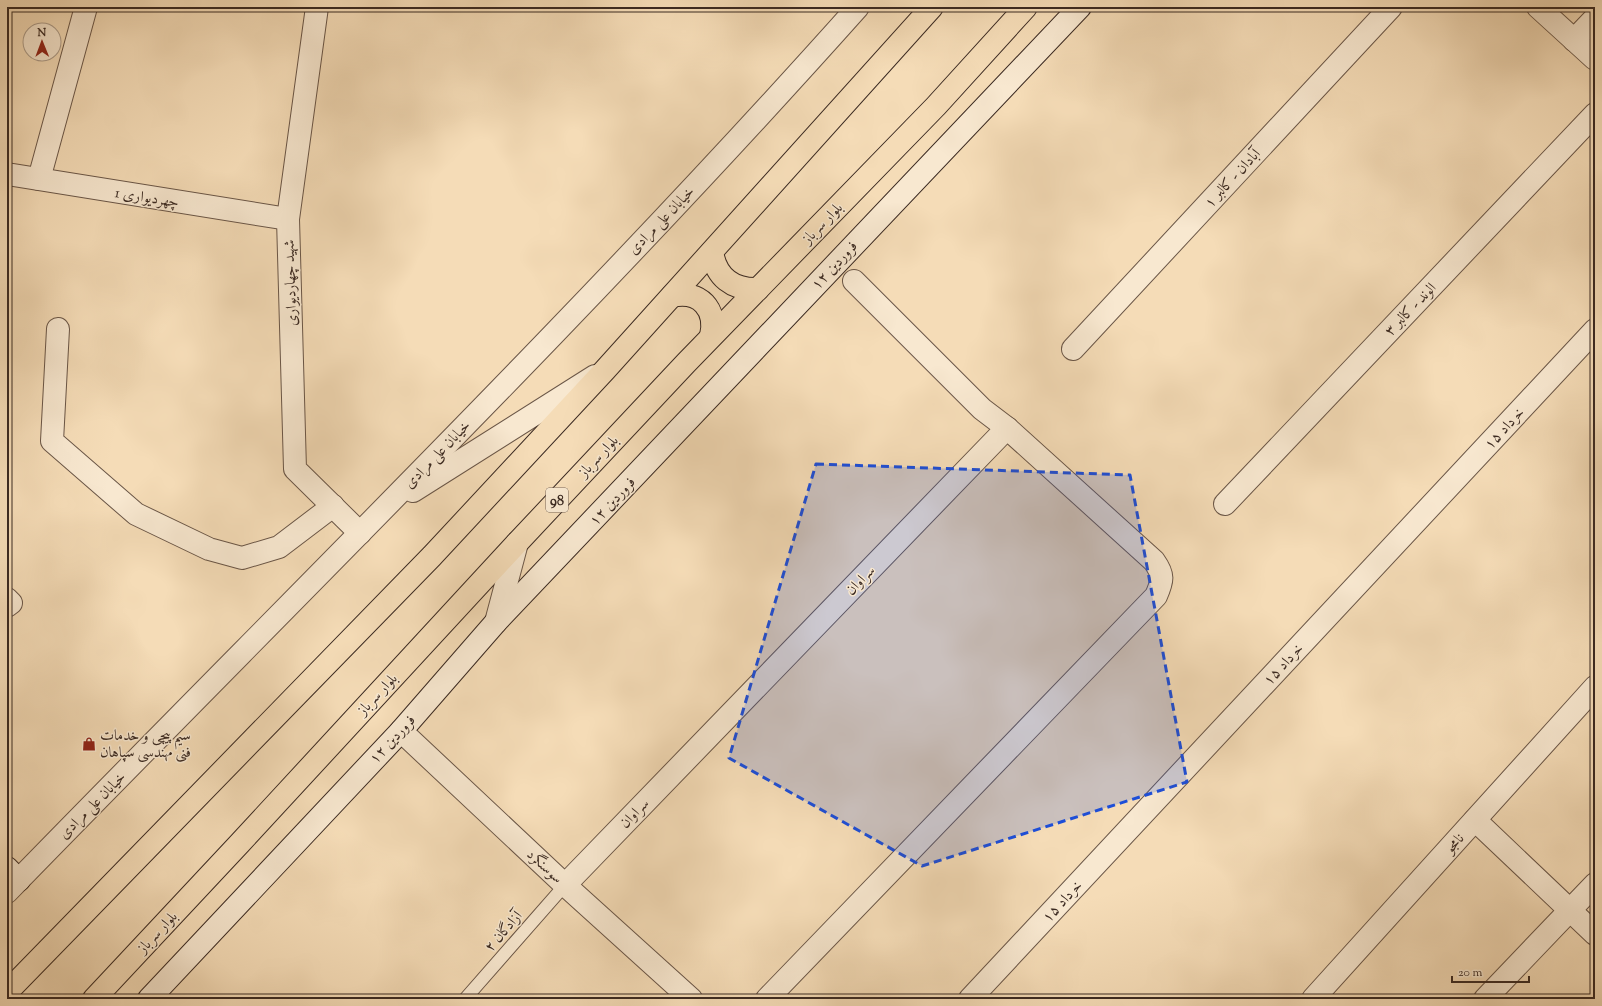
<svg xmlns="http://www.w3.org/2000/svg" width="1602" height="1006" font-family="'Sorts Mill Goudy',Amiri,serif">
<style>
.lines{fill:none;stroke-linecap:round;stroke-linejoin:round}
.lane-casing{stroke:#6a5647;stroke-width:14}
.street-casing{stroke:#6a5647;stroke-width:24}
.secondary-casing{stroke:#3b2a22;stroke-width:24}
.highway-casing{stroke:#3b2a22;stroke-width:24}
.lane{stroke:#f8e8d0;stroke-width:12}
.street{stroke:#f8e8d0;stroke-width:22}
.secondary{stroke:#f8e8d0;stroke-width:22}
.highway{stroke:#f5dcb7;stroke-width:22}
.marked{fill:#1d4ed8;fill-opacity:0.2;stroke:#1d4ed8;stroke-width:3;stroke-dasharray:8 5;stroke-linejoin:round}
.labels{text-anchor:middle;stroke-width:3;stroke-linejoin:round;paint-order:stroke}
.shield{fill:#f8e8d0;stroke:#746356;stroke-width:1}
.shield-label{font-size:14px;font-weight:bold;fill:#3b2a22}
.street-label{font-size:15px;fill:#3b2a22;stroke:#f8e8d0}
.poi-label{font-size:15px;fill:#3b2a22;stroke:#f8e8d0;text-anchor:start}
</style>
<rect width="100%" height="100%" fill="#f5dcb7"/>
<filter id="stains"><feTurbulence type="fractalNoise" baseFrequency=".005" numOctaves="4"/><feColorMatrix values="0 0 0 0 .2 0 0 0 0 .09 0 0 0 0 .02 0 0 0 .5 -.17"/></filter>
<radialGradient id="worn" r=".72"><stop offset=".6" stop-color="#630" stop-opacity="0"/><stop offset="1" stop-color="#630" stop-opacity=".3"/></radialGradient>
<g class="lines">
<g class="lane-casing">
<path id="lane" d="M 465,999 L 565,885"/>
</g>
<g class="street-casing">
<g id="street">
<path d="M 317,7 L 288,219 L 295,469 L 360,533"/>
<path d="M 1538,7 L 1595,59"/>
<path d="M 1574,40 L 1595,18"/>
<path d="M 7,174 L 288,219"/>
<path d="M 39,179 L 86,7"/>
<path d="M 58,329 L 52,441 L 136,514 L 209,549 L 242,558 L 279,547 L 333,506"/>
<path d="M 1073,349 L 1391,7"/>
<path d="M 413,491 L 595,376"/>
<path d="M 1225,504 L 1595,114"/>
<path d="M 7,599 L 11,603 L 7,606"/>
<path d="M 496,622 L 517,543"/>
<path d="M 401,731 L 565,885 L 691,999"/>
<path d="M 1475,820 L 1595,934"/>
<path d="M 565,885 L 1007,428 L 982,409 L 854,281"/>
<path d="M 7,892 C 292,599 585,313 858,7"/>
<path d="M 767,999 L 1156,596 C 1163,580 1164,575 1154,561 L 1007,428"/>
<path d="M 970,999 L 1595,330"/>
<path d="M 1313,999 L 1595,687"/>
<path d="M 1485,999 L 1595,884"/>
</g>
</g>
<g class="secondary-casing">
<g id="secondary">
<path d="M 7,868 L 19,880"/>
<path d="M 149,999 L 401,731 L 496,622 L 1080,7"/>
</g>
</g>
<g class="highway-casing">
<g id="highway">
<path d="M 712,252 C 716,277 732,290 758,289"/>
<path d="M 672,296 C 700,290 717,309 711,336"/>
<path d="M 7,992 L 432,556 L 605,370 L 932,7"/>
<path d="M 94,999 L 240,843 L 517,543 L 686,363 L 936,106 L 1026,7"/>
</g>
</g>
<use href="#lane" class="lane"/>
<use href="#street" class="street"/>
<use href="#secondary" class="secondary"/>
<use href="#highway" class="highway"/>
</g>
<path class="marked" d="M 816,464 L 1130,475 L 1187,782 L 922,866 L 729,758 Z"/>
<defs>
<g id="shop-bare" transform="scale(1.08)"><path d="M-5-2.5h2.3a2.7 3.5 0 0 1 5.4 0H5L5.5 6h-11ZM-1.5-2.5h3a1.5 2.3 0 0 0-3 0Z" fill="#8f2418" stroke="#f8e8d0" stroke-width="2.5" paint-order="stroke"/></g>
</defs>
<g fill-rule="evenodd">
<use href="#shop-bare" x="89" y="744"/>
</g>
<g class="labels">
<rect class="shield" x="546" y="488" width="22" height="24" rx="3"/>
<g class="shield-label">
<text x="557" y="505">98</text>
</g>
<g class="street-label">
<text transform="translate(1232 178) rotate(-47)" y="5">آبادان - کالبر ۱</text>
<text transform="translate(147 197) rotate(9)" y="5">چهردیواری 1</text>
<text transform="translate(661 220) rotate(-46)" y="5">خیابان علی مرادی</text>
<text transform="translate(822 223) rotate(-46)" y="5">بلوار سرباز</text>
<text transform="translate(834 265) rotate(-47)" y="5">۱۲ فروردین</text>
<text transform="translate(290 283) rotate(-92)" y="5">شهید چهاردیواری</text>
<text transform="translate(1410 309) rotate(-46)" y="5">الوند - کالبر ۳</text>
<text transform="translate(1504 428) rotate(-47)" y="5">۱۵ خرداد</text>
<text transform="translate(437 454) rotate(-46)" y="5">خیابان علی مرادی</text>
<text transform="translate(598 456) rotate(-47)" y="5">بلوار سرباز</text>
<text transform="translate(612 501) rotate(-47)" y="5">۱۲ فروردین</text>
<text transform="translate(860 580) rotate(-46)" y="5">سراوان</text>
<text transform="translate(1283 664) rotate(-47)" y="5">۱۵ خرداد</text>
<text transform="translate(377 694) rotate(-47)" y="5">بلوار سرباز</text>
<text transform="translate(392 739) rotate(-47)" y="5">۱۲ فروردین</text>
<text transform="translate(92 805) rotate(-45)" y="5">خیابان علی مرادی</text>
<text transform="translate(634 813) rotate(-46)" y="5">سراوان</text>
<text transform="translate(1454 843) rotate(-48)" y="5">نامجو</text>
<text transform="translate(545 866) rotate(43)" y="5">سوسنگرد</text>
<text transform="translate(1062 901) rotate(-47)" y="5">۱۵ خرداد</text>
<text transform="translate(503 931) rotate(-49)" y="5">آزادگان ۲</text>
<text transform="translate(157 932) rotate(-47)" y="5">بلوار سرباز</text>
</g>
<g class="poi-label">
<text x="100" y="740">سیم پیچی و خدمات<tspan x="100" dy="17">فنی مهندسی سپاهان</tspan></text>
</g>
</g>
<rect width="1602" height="1006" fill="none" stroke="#f5dcb7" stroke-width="24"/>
<rect x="8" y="8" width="1586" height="990" fill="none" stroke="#3b2a22" stroke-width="2"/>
<rect x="12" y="12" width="1578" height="982" fill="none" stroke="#3b2a22"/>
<g transform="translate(42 42) rotate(359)"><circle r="19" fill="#f8e8d0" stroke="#ac9c8a"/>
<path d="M0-3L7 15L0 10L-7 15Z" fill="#8f2418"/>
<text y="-6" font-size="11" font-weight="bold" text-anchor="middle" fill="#3b2a22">N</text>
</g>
<path d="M1452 976v6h77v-6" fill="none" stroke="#3b2a22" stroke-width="2"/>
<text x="1458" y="976" font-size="12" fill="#3b2a22" stroke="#f8e8d0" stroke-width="3" paint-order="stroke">20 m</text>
<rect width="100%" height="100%" filter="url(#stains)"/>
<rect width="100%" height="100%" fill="url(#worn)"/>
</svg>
